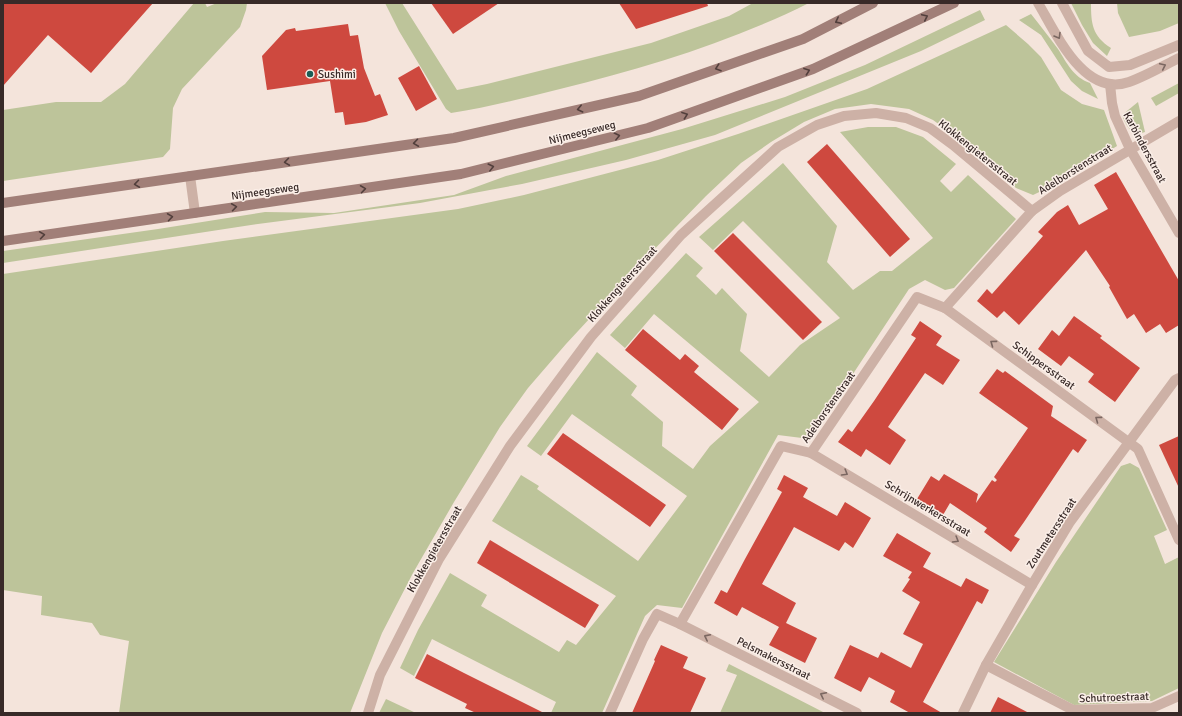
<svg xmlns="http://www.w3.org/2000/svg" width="1182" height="716" font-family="Signika,sans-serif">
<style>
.green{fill:#bdc49a}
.building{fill:#ce493f}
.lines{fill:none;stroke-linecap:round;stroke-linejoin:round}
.minor{stroke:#cdb1a6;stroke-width:10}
.tertiary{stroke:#cdb1a6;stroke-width:10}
.secondary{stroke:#a17f78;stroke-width:10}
.oneway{stroke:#523f3c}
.oneway2{stroke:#7b6761}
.poi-dot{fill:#1a5d56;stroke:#fbefe8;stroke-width:1.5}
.labels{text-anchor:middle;stroke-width:3;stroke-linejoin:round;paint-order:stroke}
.poi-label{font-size:11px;fill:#382a28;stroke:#fbefe8;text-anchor:start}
.street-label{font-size:11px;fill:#382a28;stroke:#fbefe8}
</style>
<rect width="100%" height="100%" fill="#f4e4db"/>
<g class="green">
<path d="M 194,3 L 205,3 L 207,7 L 217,3 L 247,3 L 246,10 L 240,27 L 182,89 L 173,108 L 170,149 L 163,157 L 3,181 L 3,110 L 56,102 L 101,102 L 125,84 Z"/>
<path d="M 385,3 L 402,3 L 457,90 L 487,84 L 651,43 L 729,16 L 753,3 L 809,3 C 731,42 645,68 560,89 C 524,98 488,107 451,113 L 446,109 L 399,31 Z"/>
<path d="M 1071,3 L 1091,3 C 1091,23 1092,36 1111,48 L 1107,56 L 1093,43 L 1082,25 Z"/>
<path d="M 1117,3 L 1179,3 L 1179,23 L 1160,31 L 1129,37 L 1118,13 Z"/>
<path d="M 980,10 L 985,20 L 921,51 L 715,135 L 626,160 L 522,184 L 420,203 L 251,225 L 3,263 L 3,251 L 158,229 L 265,212 L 334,213 L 454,195 L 506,176 L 682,129 L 785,97 L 865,65 Z"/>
<path d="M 1031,14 C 1040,25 1049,37 1058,49 C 1067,63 1073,77 1090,83 L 1098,99 L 1082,91 L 1071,81 L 1041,35 L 1019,20 Z"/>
<path d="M 1006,25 L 1028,44 L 1041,57 L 1061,90 L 1082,104 L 1104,110 L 1117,146 L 1054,185 L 1033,195 L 1016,188 L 969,146 L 933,120 L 909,109 L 871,104 L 835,109 L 804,122 L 771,142 L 741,163 L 706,196 L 642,262 L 566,344 L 528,388 L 500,427 L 454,502 L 413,573 L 382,633 L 350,713 L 119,713 L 129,641 L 100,635 L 92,623 L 41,615 L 42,596 L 3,590 L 3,274 L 223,241 L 458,209 L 524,195 L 658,160 L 738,134 L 867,89 Z"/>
<path d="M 1179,83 L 1179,93 L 1156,106 L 1151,98 Z"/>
<path d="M 1138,102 L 1145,132 C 1131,137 1126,125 1122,115 Z"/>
<path d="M 868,127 L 896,127 L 923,137 L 956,164 L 940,181 L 951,192 L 968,175 L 1016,219 L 954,288 L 945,290 L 925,280 L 909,289 L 810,439 L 778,435 L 682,608 L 657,605 L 645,616 L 602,713 L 551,713 L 556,702 L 432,639 L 414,676 L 400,668 L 418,630 L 450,573 L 487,595 L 481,606 L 559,652 L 567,640 L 576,645 L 616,596 L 492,521 L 521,475 L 539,486 L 537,489 L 638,561 L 687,496 L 572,414 L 541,456 L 527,446 L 597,352 L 637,386 L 631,395 L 663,422 L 662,446 L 693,469 L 710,446 L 759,402 L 654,314 L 625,348 L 610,335 L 686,253 L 703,268 L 696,276 L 716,295 L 722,288 L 747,314 L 740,351 L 769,377 L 800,345 L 840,318 L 743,221 L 713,250 L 699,237 L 783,163 L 837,226 L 827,262 L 853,290 L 880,271 L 892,271 L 933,238 L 840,132 Z"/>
<path d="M 1130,463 L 1139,468 L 1167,530 L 1154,536 L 1165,564 L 1179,557 L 1179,688 L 1152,701 L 1074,705 L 994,662 L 1056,562 L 1121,466 Z"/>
<path d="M 729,664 L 825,713 L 720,713 L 737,675 L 726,671 Z"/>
<path d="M 386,699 L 416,713 L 379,713 Z"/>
</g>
<g class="building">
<path d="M 3,3 L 153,3 L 91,73 L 48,35 L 3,86 Z"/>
<path d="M 431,3 L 499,3 L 453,34 Z"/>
<path d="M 619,3 L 707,3 L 708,6 L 636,29 Z"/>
<path d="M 348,24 L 350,36 L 358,35 L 364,68 L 375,96 L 380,94 L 388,115 L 366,122 L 345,125 L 343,112 L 335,113 L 330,81 L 267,90 L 262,56 L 286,30 L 295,28 L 296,31 Z"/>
<path d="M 419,66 L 437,99 L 416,111 L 398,78 Z"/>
<path d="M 827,144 L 910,239 L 890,257 L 807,162 Z"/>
<path d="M 1116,172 L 1179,281 L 1179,325 L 1166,333 L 1160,324 L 1146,333 L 1134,314 L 1127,319 L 1109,287 L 1110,286 L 1086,250 L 1019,325 L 1004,311 L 997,318 L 977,301 L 987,289 L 992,294 L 1030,251 L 1043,236 L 1038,232 L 1057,212 L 1068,205 L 1079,225 L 1108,209 L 1094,185 Z"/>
<path d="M 733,233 L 822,322 L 803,340 L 714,251 Z"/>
<path d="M 1074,316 L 1102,336 L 1100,338 L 1140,368 L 1115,402 L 1088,382 L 1094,374 L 1069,356 L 1061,366 L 1038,349 L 1052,330 L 1059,336 Z"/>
<path d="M 920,321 L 942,336 L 936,345 L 960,360 L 943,385 L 925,373 L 903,405 L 888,427 L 906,440 L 890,465 L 866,449 L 861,457 L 838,442 L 848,429 L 852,432 L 874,401 L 916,338 L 911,335 Z"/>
<path d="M 643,329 L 680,360 L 685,354 L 699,366 L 694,372 L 739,409 L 722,430 L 625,350 Z"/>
<path d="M 997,369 L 1003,373 L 1005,371 L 1053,406 L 1051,416 L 1087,440 L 1078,453 L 1073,449 L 1024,522 L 1014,536 L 1020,539 L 1011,552 L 984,532 L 987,528 L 950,503 L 943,515 L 917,499 L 931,476 L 939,481 L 944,474 L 978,494 L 976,503 L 992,480 L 995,482 L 997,480 L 994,477 L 1028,428 L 979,393 Z"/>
<path d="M 563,433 L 666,505 L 650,527 L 547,454 Z"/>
<path d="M 1179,436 L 1179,488 L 1159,445 Z"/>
<path d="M 784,475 L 808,488 L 803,497 L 837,516 L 845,502 L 871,518 L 853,548 L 845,542 L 839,551 L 794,527 L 762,584 L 796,603 L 786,623 L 817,638 L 805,663 L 769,645 L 779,627 L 742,607 L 737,616 L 714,603 L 721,590 L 727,593 L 745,559 L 782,492 L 777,489 Z"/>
<path d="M 897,533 L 931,553 L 923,567 L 961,587 L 966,578 L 989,590 L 982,604 L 977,601 L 923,702 L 942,713 L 910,713 L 890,702 L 895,691 L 869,677 L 861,692 L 834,678 L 850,645 L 878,658 L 881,652 L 911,668 L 923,644 L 903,634 L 920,602 L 902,591 L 910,579 L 908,578 L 912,572 L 883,556 Z"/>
<path d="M 490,540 L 599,605 L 585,628 L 477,563 Z"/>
<path d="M 661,645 L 688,657 L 683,668 L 706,678 L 690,713 L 632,713 L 655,661 L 654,660 Z"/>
<path d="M 427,654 L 464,673 L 544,713 L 476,713 L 465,708 L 467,704 L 415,678 Z"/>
<path d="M 998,697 L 1029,713 L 990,713 Z"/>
</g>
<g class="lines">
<g class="minor">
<path d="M 1110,84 L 1112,103 L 1115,116 L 1130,149 L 1179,233"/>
<path d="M 190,176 L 195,213"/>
<path d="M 945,308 L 1138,449 L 1179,540"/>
<path d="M 811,453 L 1032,585"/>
<path d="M 680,624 L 857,713"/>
<path d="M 986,665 L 1073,710 L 1152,708 L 1179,696"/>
<path d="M 368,713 L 380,675 L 439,559 L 510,446 L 591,337 L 681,235 L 778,147 L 817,125 L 844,116 L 876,113 L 906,118 L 930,128 L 953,145 L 1032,211"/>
<path d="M 610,713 L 643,639 L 657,614 L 680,624 L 781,446 L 811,453 L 917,297 L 945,308 L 1032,211 L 1060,191 L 1179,121"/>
<path d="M 963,713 L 986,665 L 1032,585 L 1070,522 L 1175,380 L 1179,378"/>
</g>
<g class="tertiary">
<path d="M 1038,3 C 1056,33 1084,98 1129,82 C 1146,76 1163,66 1179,58"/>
<path d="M 1062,3 L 1088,51 L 1109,67 L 1130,65 L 1179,45"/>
</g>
<g class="secondary">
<path d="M 3,203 L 454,138 L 639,96 L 803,39 L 873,3"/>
<path d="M 3,241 L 461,174 L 648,128 L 813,69 L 954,3"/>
</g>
</g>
<defs><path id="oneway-chevron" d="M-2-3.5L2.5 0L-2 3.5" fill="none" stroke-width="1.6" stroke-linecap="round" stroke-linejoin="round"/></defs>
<g class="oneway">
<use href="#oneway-chevron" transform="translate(925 17) rotate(-25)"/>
<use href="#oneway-chevron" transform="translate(838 21) rotate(153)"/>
<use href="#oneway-chevron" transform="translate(718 68) rotate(161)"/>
<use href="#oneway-chevron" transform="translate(807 71) rotate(-20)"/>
<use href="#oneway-chevron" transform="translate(580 109) rotate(167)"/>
<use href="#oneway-chevron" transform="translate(685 115) rotate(-20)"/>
<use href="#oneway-chevron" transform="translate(617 136) rotate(-14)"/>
<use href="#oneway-chevron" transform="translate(416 143) rotate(172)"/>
<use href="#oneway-chevron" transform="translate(287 162) rotate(172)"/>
<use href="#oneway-chevron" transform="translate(491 167) rotate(-14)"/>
<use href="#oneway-chevron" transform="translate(137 184) rotate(172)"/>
<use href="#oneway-chevron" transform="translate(363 189) rotate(-8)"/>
<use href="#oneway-chevron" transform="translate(234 207) rotate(-8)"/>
<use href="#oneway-chevron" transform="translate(170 217) rotate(-8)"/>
<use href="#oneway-chevron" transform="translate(42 235) rotate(-8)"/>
</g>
<g class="oneway2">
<use href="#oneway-chevron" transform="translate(1058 36) rotate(59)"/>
<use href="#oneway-chevron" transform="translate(1163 66) rotate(-25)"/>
<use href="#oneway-chevron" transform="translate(993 343) rotate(-144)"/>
<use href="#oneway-chevron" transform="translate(1098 419) rotate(-144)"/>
<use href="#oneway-chevron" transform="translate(845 473) rotate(31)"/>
<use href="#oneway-chevron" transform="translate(956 540) rotate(31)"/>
<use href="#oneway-chevron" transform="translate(707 637) rotate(-153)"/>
<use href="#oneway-chevron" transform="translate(823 695) rotate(-153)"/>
</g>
<circle class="poi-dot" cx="310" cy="74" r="4"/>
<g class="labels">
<g class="poi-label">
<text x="318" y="78">Sushimi</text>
</g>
<g class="street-label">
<text transform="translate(582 132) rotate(-14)" y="4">Nijmeegseweg</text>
<text transform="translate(1145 147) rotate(62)" y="4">Karbindersstraat</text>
<text transform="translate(978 152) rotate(39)" y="4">Klokkengietersstraat</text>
<text transform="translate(1075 169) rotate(-32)" y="4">Adelborstenstraat</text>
<text transform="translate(265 191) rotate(-8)" y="4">Nijmeegseweg</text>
<text transform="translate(622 284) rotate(-48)" y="4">Klokkengietersstraat</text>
<text transform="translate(1044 365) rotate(36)" y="4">Schippersstraat</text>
<text transform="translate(828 407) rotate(-55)" y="4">Adelborstenstraat</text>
<text transform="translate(928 508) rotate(31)" y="4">Schrijnwerkersstraat</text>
<text transform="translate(1051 533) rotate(-57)" y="4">Zoutmetersstraat</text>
<text transform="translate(434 549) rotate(-60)" y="4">Klokkengietersstraat</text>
<text transform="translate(774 658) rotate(27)" y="4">Pelsmakersstraat</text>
<text transform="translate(1114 697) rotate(-2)" y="4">Schutroestraat</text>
</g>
</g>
<rect width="1182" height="716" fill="none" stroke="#382a28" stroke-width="8"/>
</svg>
